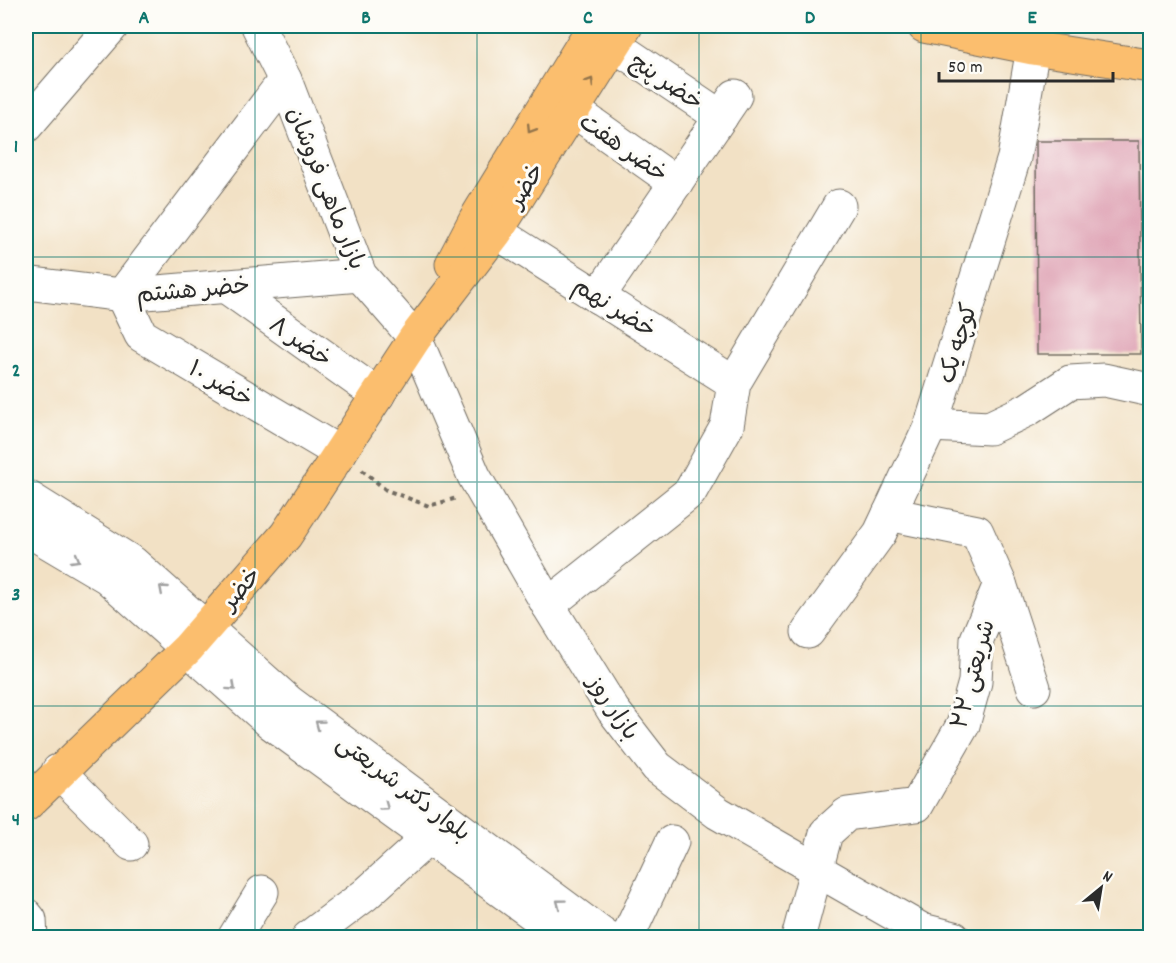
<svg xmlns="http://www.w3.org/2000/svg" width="1176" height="963" font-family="Dekko,'Playpen Sans Arabic',sans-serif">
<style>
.building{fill:#dc9aae}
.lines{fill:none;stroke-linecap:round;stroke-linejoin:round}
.minor-casing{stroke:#716b61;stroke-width:35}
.major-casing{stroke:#716b61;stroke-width:35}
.path{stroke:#716b61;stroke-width:4;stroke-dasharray:4.5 4.5;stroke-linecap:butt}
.minor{stroke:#fff;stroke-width:33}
.major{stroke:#fbbe6e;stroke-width:33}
.oneway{stroke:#93744c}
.oneway2{stroke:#a0a0a0}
.grid{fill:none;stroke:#0f766e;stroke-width:1.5;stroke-opacity:0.55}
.labels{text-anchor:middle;stroke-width:6;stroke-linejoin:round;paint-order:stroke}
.street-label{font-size:24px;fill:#2b2b2b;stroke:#fdfcf7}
.neatline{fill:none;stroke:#0f766e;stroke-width:2}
.grid-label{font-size:20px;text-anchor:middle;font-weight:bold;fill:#0f766e}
</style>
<rect width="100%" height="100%" fill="#fdfcf7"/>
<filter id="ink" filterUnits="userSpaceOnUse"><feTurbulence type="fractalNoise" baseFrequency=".0167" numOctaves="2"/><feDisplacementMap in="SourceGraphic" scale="12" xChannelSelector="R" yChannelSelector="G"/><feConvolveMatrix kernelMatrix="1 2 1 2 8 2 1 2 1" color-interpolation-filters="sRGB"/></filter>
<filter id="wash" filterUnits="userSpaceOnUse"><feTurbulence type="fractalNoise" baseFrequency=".008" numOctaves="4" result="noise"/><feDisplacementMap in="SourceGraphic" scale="24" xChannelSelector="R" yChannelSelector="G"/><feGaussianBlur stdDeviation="1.35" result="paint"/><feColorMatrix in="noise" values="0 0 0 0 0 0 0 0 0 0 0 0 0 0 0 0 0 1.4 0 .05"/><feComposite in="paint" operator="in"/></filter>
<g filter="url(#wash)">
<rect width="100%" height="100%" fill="#f2e1c5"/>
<g id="blocks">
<path class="building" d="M 1036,141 L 1139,141 L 1141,354 L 1037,354 Z"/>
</g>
</g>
<g filter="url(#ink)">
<use href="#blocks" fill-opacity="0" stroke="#716b61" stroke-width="1.5"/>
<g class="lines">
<g class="minor-casing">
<g id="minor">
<path d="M 258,26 L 285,80 L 360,275 L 415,338 L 474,476 L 548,605 L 613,710 L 657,767 L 718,813 L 922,930 L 954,938"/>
<path d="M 614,45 L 721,117"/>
<path d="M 285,80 L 122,295 L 141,335 L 340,453"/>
<path d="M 573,110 L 676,183"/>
<path d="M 26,126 L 112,26"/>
<path d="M 496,232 L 734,383"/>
<path d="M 26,283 L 122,295 L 360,275"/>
<path d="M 225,286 L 378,395"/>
<path d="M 598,297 L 735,96"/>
<path d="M 931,425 L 989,428 L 1027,410 L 1070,382 L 1104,380 L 1150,390"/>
<path d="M 26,496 L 133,563 L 289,702 L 607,938"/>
<path d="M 26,529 L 107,577 L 271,723 L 566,938"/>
<path d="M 1000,584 L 1034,688"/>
<path d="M 548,605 L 690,492 L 727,426 L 734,383 L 839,206"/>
<path d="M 808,632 L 880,533 L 931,425 L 1014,158 L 1033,48 L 1034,26"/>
<path d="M 58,771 L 131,844"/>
<path d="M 26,915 L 30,920 L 31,938"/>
<path d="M 234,938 L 262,892"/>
<path d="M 308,938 L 365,895 L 427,839"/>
<path d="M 627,938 L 672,842"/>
<path d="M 798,938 L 826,833 L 847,814 L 917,805 L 963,725 L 975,682 L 977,639 L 1000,584 L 977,532 L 889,514"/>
</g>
</g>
<g class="major-casing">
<g id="major">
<path d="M 924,26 L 1033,48 L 1150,66"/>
<path d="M 452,264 L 475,220 L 594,26"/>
<path d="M 26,805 L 188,648 L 286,535 L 415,338 L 496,232 L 626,26"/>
</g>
</g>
<path class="path" d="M 362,470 L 386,490 L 429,506 L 457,498"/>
<use href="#minor" class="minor"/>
<use href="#major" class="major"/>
</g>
<defs><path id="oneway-chevron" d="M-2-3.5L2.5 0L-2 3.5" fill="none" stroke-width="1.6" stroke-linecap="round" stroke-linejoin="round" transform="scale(1.5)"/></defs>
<g class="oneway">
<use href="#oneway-chevron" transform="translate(590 82) rotate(-58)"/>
<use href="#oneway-chevron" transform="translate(531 129) rotate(122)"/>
</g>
<g class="oneway2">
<use href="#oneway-chevron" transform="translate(76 559) rotate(30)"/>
<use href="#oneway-chevron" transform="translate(163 589) rotate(-139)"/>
<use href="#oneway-chevron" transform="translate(232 687) rotate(42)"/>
<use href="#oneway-chevron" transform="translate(319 724) rotate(-143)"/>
<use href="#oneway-chevron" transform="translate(385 807) rotate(36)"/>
<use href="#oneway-chevron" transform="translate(560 903) rotate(-143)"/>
</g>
</g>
<path class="grid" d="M 255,26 L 255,938M 477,26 L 477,938M 699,26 L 699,938M 921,26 L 921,938M 26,257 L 1150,257M 26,482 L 1150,482M 26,706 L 1150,706"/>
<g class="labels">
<g class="street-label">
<text transform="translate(667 81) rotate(34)" y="8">خضر پنج</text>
<text transform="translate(624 147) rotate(35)" y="8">خضر هفت</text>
<text transform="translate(525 185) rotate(-58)" y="8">خضر</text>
<text transform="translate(327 188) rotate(68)" y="8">بازار ماهی فروشان</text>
<text transform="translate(193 289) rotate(-5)" y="8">خضر هشتم</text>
<text transform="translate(615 307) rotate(32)" y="8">خضر نهم</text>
<text transform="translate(301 341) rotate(35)" y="8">خضر ۸</text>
<text transform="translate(957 343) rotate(-73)" y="8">کوچه یک</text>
<text transform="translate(221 383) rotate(30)" y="8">خضر ۱۰</text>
<text transform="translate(240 588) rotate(-50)" y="8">خضر</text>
<text transform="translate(972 674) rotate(-75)" y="8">شریعتی ۲۲</text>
<text transform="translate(614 707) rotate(56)" y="8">بازار روز</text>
<text transform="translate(404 787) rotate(37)" y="8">بلوار دکتر شریعتی</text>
</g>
</g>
<rect width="1176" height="963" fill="none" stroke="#fdfcf7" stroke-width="66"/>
<g transform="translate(1101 888) rotate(30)" stroke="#fdfcf7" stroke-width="4.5" paint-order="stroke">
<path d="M0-4.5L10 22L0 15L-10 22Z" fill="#2b2b2b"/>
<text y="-9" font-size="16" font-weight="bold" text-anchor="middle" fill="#2b2b2b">N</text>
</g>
<path d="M939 72v9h174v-9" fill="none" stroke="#2b2b2b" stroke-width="3"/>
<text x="948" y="72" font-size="18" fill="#2b2b2b" stroke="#fdfcf7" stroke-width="4.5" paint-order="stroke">50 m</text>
<rect x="33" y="33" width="1110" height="897" class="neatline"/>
<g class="grid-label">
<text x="144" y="23">A</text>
<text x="366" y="23">B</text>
<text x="588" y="23">C</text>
<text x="810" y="23">D</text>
<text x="1032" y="23">E</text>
<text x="16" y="152">1</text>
<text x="16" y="376">2</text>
<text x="16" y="600">3</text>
<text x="16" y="825">4</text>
</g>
</svg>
